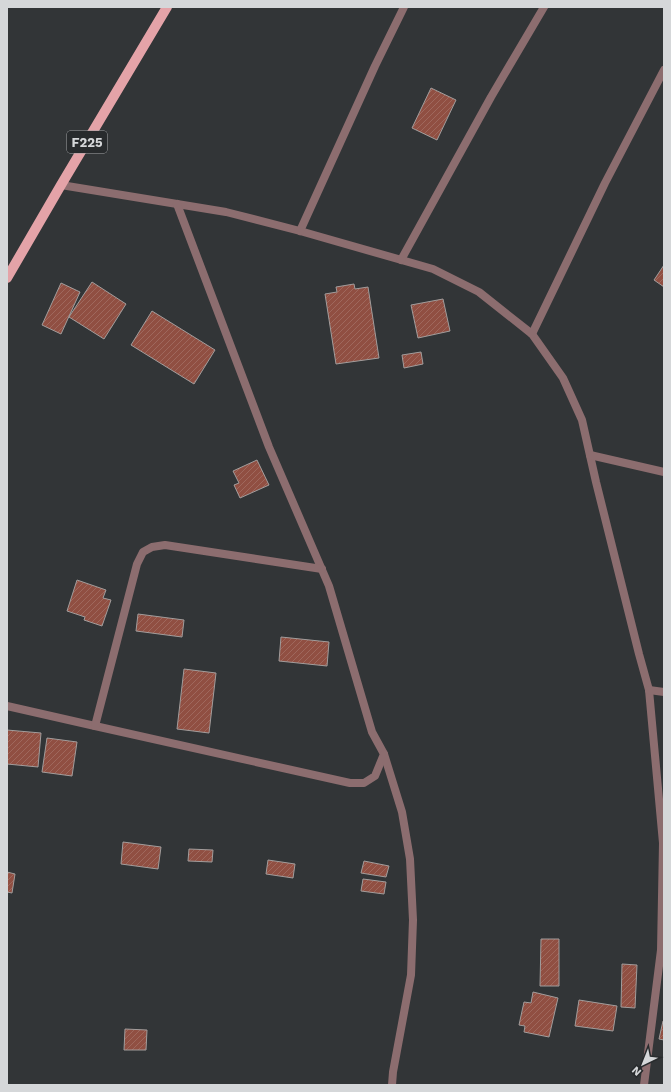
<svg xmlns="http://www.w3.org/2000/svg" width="671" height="1092" font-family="'Work Sans',sans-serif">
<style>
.building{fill:url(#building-hatch);stroke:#a29d9c}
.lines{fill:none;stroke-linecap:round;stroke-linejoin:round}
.street{stroke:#8c6d6f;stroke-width:8}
.primary{stroke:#e4a3a8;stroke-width:10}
.labels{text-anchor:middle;stroke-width:3;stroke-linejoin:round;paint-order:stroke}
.shield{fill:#282b2d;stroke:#a1a3a5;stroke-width:1}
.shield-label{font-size:13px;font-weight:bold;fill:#d5d7d9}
</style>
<defs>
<pattern id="building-hatch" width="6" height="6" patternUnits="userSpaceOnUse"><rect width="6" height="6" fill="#904f42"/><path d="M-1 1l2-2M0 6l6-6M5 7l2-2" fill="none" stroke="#9f685d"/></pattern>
</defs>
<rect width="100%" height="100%" fill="#323537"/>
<g class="building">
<path d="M 431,88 L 456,100 L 437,140 L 412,128 Z"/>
<path d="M 664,265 L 664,287 L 654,280 Z"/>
<path d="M 92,282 L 126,304 L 104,339 L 69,317 Z"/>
<path d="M 61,283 L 80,292 L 61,334 L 42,325 Z"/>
<path d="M 354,284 L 355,289 L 368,287 L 379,358 L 336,364 L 325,294 L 337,292 L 336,287 Z"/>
<path d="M 443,299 L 450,331 L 418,338 L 411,305 Z"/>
<path d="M 152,311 L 215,350 L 194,384 L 131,345 Z"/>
<path d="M 421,352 L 423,364 L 404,368 L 402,355 Z"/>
<path d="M 257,460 L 269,485 L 240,498 L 234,485 L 239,483 L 233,471 Z"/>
<path d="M 77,580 L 106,590 L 103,598 L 111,600 L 102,626 L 84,620 L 85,617 L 67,611 Z"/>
<path d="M 138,614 L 184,620 L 182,637 L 136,631 Z"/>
<path d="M 281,637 L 329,642 L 327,666 L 279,661 Z"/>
<path d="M 184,669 L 216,673 L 209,733 L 177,729 Z"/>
<path d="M 7,730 L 41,733 L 38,767 L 7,764 Z"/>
<path d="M 47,738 L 77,742 L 72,776 L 42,772 Z"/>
<path d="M 123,842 L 161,847 L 158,869 L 121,864 Z"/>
<path d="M 189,849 L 213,850 L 212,862 L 188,861 Z"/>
<path d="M 268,860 L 295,864 L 293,878 L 266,874 Z"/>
<path d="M 364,861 L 389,866 L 386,877 L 361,873 Z"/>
<path d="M 7,872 L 15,874 L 12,893 L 7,892 Z"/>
<path d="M 363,879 L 386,882 L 384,894 L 361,891 Z"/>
<path d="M 541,939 L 559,939 L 559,986 L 540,986 Z"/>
<path d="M 622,964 L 637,965 L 635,1008 L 621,1007 Z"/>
<path d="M 533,992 L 558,998 L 549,1037 L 524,1032 L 525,1026 L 519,1025 L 524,1002 L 531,1003 Z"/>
<path d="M 579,1000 L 617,1006 L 613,1031 L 575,1026 Z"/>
<path d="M 663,1021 L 664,1021 L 664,1040 L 659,1039 Z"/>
<path d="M 125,1029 L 147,1030 L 146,1050 L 124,1050 Z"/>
</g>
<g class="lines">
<g class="street">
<path d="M 61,185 L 226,212 L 300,231 L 433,269 L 479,292 L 532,334 L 563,378 L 582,420 L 596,482 L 639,654 L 649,690 L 663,843 L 661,950 L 644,1085"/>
<path d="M 300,231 L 375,66 L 404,7"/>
<path d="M 401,260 L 491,97 L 544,7"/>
<path d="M 532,334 L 605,183 L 664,70"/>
<path d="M 590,455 L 664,472"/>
<path d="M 649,690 L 664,692"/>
<path d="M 7,706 L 95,726 L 350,783 L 364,783 L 375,776 L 384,754 L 372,732 L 329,586 L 269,447 L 177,204"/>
<path d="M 95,726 L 137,564 L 143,552 L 152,547 L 165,545 L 322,569"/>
<path d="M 384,754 L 402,812 L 410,859 L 413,920 L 411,975 L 393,1072 L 392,1085"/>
</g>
<path class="primary" d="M 7,278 L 61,185 L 167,7"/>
</g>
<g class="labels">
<rect class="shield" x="67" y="131" width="40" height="22" rx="3"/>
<g class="shield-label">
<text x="87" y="147">F225</text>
</g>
</g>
<rect width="671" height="1092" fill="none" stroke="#d5d7d9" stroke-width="16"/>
<g transform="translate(643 1064) rotate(223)" stroke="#282b2d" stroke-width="3" paint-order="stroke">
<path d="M0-3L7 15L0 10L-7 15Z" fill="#d5d7d9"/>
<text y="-6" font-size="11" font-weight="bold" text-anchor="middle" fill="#d5d7d9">N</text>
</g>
</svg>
